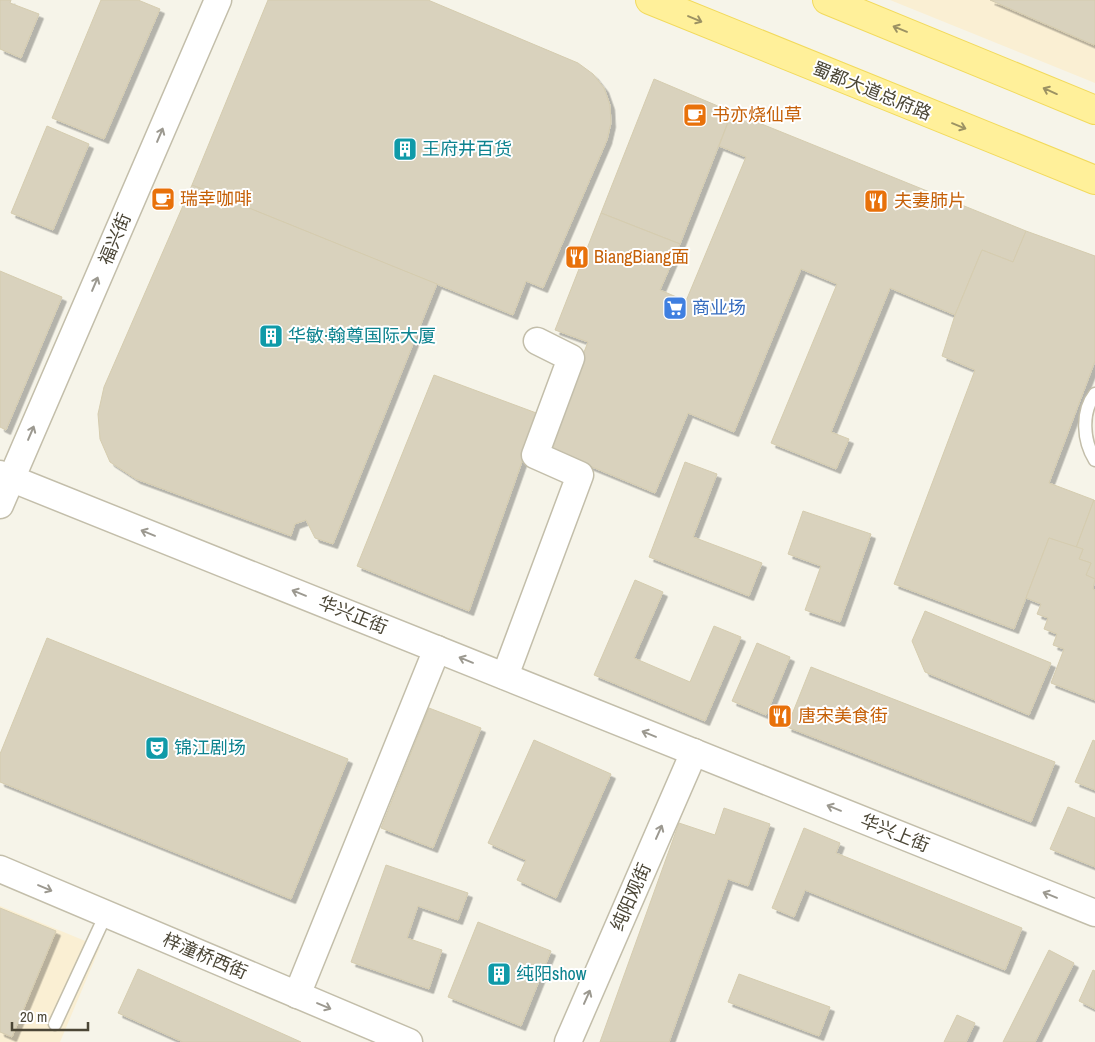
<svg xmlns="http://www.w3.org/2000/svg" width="1095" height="1042" font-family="'Archivo Narrow','Noto Sans SC',sans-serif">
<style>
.commercial{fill:#faefd3}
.building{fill:#d9d2bd;stroke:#d5ccaf;filter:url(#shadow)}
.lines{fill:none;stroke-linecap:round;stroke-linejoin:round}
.lane-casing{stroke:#c3beaa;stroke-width:15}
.street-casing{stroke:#c3beaa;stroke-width:29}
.primary-casing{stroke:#f2da5c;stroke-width:30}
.lane{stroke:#fff;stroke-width:12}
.street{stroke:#fff;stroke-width:26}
.primary{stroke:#fff09a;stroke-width:28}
.oneway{stroke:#9c9263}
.oneway2{stroke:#9c9990}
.labels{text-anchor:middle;stroke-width:4;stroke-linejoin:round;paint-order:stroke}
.street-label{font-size:18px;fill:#4b4636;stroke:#fff}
.food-label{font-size:18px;fill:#c56008;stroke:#fff;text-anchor:start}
.culture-label{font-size:18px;fill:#0d838f;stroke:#fff;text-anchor:start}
.shop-label{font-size:18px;fill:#366cbe;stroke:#fff;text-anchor:start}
</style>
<defs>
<filter id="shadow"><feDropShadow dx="4.5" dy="4.5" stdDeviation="0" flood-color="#0004"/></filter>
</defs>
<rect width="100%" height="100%" fill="#f6f4e9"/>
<g class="commercial">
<path d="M 890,0 L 1095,0 L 1095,83 Z"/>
<path d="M 0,906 L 100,947 L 60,1042 L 0,1042 Z"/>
</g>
<g class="building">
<path d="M 0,0 L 11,0 L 10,3 L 39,14 L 21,58 L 0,49 Z"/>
<path d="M 101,0 L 138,0 L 160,9 L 104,139 L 52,118 Z"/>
<path d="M 268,0 L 428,0 L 578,63 L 593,74 L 604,88 L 610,105 L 611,123 L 607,140 L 543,288 L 526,281 L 513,315 L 192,185 Z"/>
<path d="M 990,0 L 1095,0 L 1095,43 L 1094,45 Z"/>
<path d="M 654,79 L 732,112 L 680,244 L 601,213 Z"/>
<path d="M 732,112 L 1026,231 L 1013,262 L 982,250 L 955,315 L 890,288 L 831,432 L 849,439 L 836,469 L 771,443 L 837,284 L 801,269 L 734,432 L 688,413 L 655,493 L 546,448 L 588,342 L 555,330 L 601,213 L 680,244 L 660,290 L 686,301 L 746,157 L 719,146 Z"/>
<path d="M 47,126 L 89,144 L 53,230 L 11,213 Z"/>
<path d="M 192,185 L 437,284 L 333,544 L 315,538 L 306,520 L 295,524 L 291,536 L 136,479 L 110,462 L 100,439 L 98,414 L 104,387 Z"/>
<path d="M 1026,231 L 1095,256 L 1095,361 L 1049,483 L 1094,500 L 1076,548 L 1049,538 L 1014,629 L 894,584 L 975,370 L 942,356 L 955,315 L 982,250 L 1013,262 Z"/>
<path d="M 0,271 L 62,297 L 6,430 L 0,427 Z"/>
<path d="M 434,375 L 539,414 L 469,611 L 357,566 Z"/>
<path d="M 685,462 L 717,474 L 693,537 L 762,563 L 749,596 L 649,557 Z"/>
<path d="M 1094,500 L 1095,501 L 1095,579 L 1086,575 L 1091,563 L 1079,559 L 1083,549 L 1076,548 Z"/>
<path d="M 803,511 L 871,534 L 840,622 L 805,610 L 821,566 L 788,554 Z"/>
<path d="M 1049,538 L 1083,549 L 1079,559 L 1091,563 L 1086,575 L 1095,579 L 1093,589 L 1095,590 L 1095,700 L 1051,683 L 1064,649 L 1053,645 L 1057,634 L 1044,629 L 1048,618 L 1037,614 L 1041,604 L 1026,598 Z"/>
<path d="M 635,580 L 663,592 L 634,658 L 690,682 L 714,626 L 741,637 L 705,721 L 594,675 Z"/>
<path d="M 925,611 L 1051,663 L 1029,715 L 925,672 L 912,641 Z"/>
<path d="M 47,638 L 348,759 L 291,899 L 0,782 L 0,754 Z"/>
<path d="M 757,643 L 790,657 L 766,715 L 732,701 Z"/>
<path d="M 811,667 L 1055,762 L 1031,822 L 787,727 Z"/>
<path d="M 429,708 L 481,728 L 433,848 L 381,828 Z"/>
<path d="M 534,740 L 611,774 L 556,898 L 517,880 L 526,860 L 488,843 Z"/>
<path d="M 1093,740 L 1095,741 L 1095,790 L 1075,782 Z"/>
<path d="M 1068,807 L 1095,818 L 1095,867 L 1050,849 Z"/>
<path d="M 724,808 L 770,824 L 748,886 L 728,879 L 669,1042 L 600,1042 L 679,823 L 715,835 Z"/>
<path d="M 804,828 L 840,843 L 836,853 L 1022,928 L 1005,970 L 805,890 L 794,917 L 772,908 Z"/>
<path d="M 386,865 L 468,893 L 458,920 L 418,906 L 407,938 L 442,950 L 429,989 L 351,962 Z"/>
<path d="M 0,908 L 56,931 L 12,1037 L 0,1032 Z"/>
<path d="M 478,922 L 551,951 L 521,1026 L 448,997 Z"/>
<path d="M 1049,950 L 1074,963 L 1035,1042 L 1003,1042 Z"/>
<path d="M 138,969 L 223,1007 L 301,1042 L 183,1042 L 118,1013 Z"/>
<path d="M 1093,970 L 1095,971 L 1095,1009 L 1079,1001 Z"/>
<path d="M 739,974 L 830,1007 L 819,1036 L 728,1002 Z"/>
<path d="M 957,1015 L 975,1023 L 966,1042 L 944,1042 Z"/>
</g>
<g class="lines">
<g class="lane-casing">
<g id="lane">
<path d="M 1095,394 C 1081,412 1083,441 1095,460"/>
<path d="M 55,1024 L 106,914"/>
</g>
</g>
<g class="street-casing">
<g id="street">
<path d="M 0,474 L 1095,913"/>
<path d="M 0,505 L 218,0"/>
<path d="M 505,676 L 580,475 L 535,455 L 571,358 L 537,341"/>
<path d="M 0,869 L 409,1042"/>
<path d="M 297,995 L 437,649"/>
<path d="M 568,1042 L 694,752"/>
</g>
</g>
<g class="primary-casing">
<g id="primary">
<path d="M 650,0 L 1095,180"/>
<path d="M 827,0 L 1095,110"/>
</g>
</g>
<use href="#lane" class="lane"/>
<use href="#street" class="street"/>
<use href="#primary" class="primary"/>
</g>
<defs><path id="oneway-shaft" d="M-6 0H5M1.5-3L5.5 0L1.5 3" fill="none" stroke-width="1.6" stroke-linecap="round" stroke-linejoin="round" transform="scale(1.25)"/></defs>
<g class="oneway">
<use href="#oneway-shaft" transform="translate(695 19) rotate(23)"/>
<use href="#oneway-shaft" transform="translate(900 29) rotate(-158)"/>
<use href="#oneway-shaft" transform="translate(1050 91) rotate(-156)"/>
<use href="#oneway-shaft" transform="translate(959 126) rotate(22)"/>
</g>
<g class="oneway2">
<use href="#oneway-shaft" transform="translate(160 135) rotate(-67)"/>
<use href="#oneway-shaft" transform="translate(95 284) rotate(-67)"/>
<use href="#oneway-shaft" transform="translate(31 433) rotate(-67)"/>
<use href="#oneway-shaft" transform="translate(148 533) rotate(-158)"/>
<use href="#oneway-shaft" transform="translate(299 593) rotate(-158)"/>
<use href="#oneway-shaft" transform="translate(466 660) rotate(-158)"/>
<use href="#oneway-shaft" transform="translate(649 734) rotate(-158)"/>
<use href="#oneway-shaft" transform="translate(834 808) rotate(-158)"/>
<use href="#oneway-shaft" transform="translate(659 832) rotate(-66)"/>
<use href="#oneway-shaft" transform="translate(45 888) rotate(23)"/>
<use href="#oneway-shaft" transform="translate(1050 895) rotate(-158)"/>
<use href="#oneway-shaft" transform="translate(587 997) rotate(-66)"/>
<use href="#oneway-shaft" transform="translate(324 1006) rotate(23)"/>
</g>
<defs>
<g id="cafe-square" transform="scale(1.25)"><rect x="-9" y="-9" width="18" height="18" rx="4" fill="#e8710a" stroke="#fff"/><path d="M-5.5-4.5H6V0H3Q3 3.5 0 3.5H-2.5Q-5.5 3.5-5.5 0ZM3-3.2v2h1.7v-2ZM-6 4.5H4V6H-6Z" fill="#fff"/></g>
<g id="building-square" transform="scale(1.25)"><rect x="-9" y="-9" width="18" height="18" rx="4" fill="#0f9aa8" stroke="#fff"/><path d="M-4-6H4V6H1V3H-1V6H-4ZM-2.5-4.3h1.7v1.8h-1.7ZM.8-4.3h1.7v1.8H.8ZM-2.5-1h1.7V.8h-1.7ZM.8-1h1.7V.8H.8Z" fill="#fff"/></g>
<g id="restaurant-square" transform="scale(1.25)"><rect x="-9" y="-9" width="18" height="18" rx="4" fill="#e8710a" stroke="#fff"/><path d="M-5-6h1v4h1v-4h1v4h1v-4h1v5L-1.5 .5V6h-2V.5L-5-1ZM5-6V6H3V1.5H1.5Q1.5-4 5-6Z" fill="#fff"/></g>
<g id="supermarket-square" transform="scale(1.25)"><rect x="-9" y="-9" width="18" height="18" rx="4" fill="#3f7fe0" stroke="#fff"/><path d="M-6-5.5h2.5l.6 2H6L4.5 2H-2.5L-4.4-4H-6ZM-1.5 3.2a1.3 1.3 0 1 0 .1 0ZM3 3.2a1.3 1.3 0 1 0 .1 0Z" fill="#fff"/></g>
<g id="theatre-square" transform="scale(1.25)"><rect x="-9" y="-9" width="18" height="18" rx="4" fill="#0f9aa8" stroke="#fff"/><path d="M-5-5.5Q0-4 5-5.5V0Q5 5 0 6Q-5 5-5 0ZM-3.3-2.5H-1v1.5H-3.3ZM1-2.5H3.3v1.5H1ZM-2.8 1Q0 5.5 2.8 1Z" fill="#fff"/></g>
</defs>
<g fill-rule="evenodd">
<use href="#cafe-square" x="695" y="115"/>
<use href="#building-square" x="405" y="149"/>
<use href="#cafe-square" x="163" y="199"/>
<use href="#restaurant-square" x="876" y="201"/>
<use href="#restaurant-square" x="577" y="257"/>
<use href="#supermarket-square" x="675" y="308"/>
<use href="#building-square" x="271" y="336"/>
<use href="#restaurant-square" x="780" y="716"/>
<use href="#theatre-square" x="157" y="748"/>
<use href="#building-square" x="499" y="974"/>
</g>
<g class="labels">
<g class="street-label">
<text transform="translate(872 91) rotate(22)" y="6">蜀都大道总府路</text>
<text transform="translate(115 239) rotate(-67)" y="6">福兴街</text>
<text transform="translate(353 615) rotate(22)" y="6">华兴正街</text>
<text transform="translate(895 833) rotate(22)" y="6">华兴上街</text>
<text transform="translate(631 897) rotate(-66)" y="6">纯阳观街</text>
<text transform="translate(205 956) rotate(23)" y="6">梓潼桥西街</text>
</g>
<g class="food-label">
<text x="712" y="121">书亦烧仙草</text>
<text x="180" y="205">瑞幸咖啡</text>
<text x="894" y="207">夫妻肺片</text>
<text x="594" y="263">BiangBiang面</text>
<text x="798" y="722">唐宋美食街</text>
</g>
<g class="culture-label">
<text x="422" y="155">王府井百货</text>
<text x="288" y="342">华敏·翰尊国际大厦</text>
<text x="174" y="754">锦江剧场</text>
<text x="516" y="980">纯阳show</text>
</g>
<g class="shop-label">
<text x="692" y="314">商业场</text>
</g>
</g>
<path d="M12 1022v8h76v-8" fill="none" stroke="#4b4636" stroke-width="2.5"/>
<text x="20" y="1022" font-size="15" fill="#4b4636" stroke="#ffffff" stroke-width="4" paint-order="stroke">20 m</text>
</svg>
